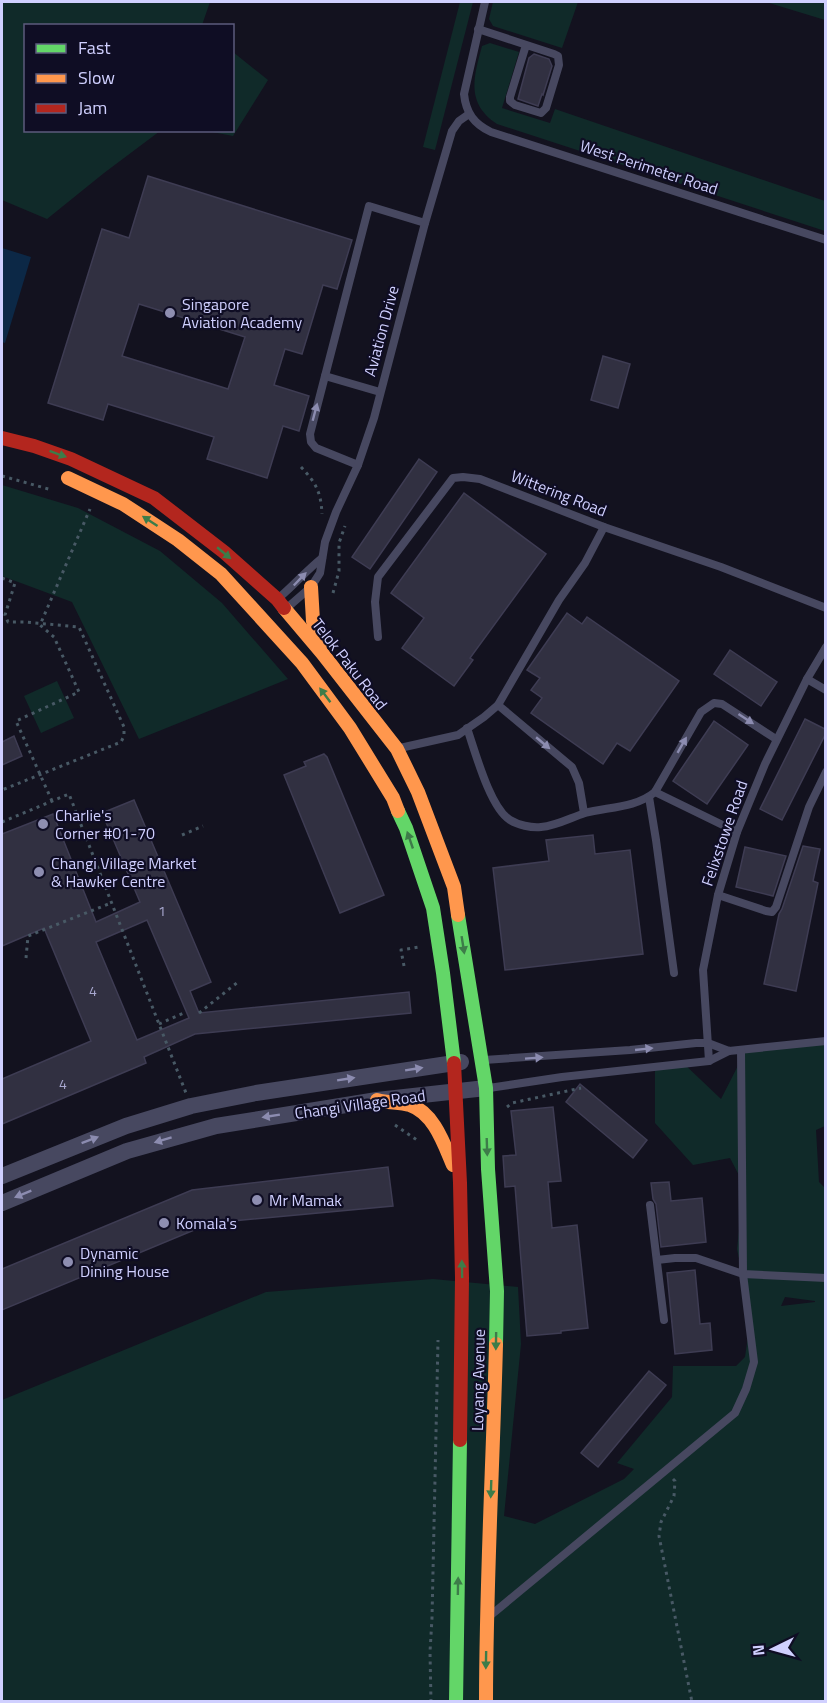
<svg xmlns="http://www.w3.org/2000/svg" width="827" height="1703" font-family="'Titillium Web',sans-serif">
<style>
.green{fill:#102a29;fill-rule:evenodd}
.water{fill:#0c2846}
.building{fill:#313041;stroke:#3e3c53;stroke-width:1.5;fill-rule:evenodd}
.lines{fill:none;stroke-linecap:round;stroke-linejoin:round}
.path{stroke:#485965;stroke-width:3;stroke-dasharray:3 4.5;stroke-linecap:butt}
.lane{stroke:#474860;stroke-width:8}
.street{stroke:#474860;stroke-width:16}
.fast{stroke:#63d668;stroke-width:14}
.slow{stroke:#ff974d;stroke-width:14}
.jam{stroke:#b3261e;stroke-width:14}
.oneway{fill:#8c8cb0}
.oneway2{fill:#3d7c49}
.poi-dot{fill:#8e8eb1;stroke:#0f0d24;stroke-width:2}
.labels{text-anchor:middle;stroke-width:4.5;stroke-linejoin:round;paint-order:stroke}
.number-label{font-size:14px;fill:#a8a8d0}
.street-label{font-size:16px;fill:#d0d0ff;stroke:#0f0d24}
.poi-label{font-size:16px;fill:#d0d0ff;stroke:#0f0d24;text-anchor:start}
</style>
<rect width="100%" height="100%" fill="#13121f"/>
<g class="green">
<path d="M 2,2 L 210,2 L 202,25 L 26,26 L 26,130 L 160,131 L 104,173 L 47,219 L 2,200 Z"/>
<path d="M 460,2 L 473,2 L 435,150 L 423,147 Z"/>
<path d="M 493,2 L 578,2 L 562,48 L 493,26 L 489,19 Z"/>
<path d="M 766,2 L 825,2 L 825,20 Z"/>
<path d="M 490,43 L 519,52 L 502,108 L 550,123 L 555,109 L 825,201 L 825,231 L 497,124 C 465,103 474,76 482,46 Z"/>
<path d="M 233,52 L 268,80 L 233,136 L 207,131 L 232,130 Z"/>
<path d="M 2,485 L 78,508 L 160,551 L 222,603 L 288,679 L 139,739 L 72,602 L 2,576 Z"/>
<path d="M 57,681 L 74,718 L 41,733 L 24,696 Z"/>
<path d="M 825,1042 L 825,1126 L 816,1130 L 819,1182 L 826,1189 L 825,1701 L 2,1702 L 2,1400 L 266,1292 L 433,1279 L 518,1287 L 521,1344 L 504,1516 L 535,1524 L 624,1479 L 634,1469 L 617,1463 L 672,1397 L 673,1366 L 736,1366 L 745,1357 L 751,1316 L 737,1249 L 744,1185 L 730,1158 L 693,1165 L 655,1123 L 655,1064 L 681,1061 L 721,1099 L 746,1050 ZM 785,1297 L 815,1301 L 815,1302 L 781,1306 Z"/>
</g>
<path class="water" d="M 2,248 L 31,257 L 5,343 L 2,342 Z"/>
<g class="building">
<path d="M 534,54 L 549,59 L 552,66 L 543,95 L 542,94 L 538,106 L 518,99 L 529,58 Z"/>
<path d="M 148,176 L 352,240 L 337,289 L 323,285 L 302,354 L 285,349 L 274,385 L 309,396 L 299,431 L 283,426 L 267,478 L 207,459 L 214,437 L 108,404 L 103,420 L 48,403 L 102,229 L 129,238 ZM 139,304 L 245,337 L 228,389 L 122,356 Z"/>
<path d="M 603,356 L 630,364 L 618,408 L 591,400 Z"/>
<path d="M 419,459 L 437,472 L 370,569 L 352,557 Z"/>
<path d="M 464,493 L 546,554 L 470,658 L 473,660 L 454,686 L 402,648 L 424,618 L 391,593 Z"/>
<path d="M 567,613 L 582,624 L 587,617 L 679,681 L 630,751 L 617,743 L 603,764 L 531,713 L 542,698 L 531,690 L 540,678 L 527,670 Z"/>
<path d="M 730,650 L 777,682 L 761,706 L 714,674 Z"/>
<path d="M 805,719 L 825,729 L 825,735 L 782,820 L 760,809 Z"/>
<path d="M 714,721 L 748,745 L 707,804 L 673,781 Z"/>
<path d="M 14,736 L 22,756 L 2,765 L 2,742 Z"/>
<path d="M 324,754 L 327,757 L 384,895 L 340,913 L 284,775 L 306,766 L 304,762 Z"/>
<path d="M 134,800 L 211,982 L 190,991 L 199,1013 L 409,992 L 411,1013 L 195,1034 L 144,1057 L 146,1063 L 2,1124 L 2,1079 L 91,1041 L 44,928 L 2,946 L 2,834 L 53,814 L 96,922 L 140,902 L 102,813 ZM 147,920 L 189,1018 L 137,1040 L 96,942 Z"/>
<path d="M 593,835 L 595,854 L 630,850 L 643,954 L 505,970 L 493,868 L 549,861 L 546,840 Z"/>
<path d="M 803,846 L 820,849 L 813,881 L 818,883 L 796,991 L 764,984 L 779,914 L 782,909 Z"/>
<path d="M 745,847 L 786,856 L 773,896 L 736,887 Z"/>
<path d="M 580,1084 L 647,1140 L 633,1158 L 566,1102 Z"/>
<path d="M 553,1107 L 561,1181 L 548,1182 L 552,1228 L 577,1225 L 588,1328 L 561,1331 L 561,1333 L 527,1336 L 515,1186 L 505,1187 L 503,1156 L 516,1155 L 511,1111 Z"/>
<path d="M 388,1167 L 393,1206 L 211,1223 L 2,1310 L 2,1269 L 192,1190 Z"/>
<path d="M 669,1182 L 671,1201 L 702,1198 L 706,1242 L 661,1247 L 656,1204 L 653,1199 L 651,1183 Z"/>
<path d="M 695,1270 L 700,1324 L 710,1323 L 712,1350 L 675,1354 L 667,1273 Z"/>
<path d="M 649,1371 L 666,1385 L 598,1467 L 581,1453 Z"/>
</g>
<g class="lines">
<g class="path">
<path d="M 301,467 C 316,483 321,492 322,514"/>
<path d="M 2,476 L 52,490"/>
<path d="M 2,578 L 15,583 L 5,615 L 8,622 L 25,622 L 79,627 L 124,727 L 124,736 L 121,742 L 2,790"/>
<path d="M 333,593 L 339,571 L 339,543 L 345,526"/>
<path d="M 52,801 L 16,721 L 79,692 L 54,637 L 40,625 L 90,509"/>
<path d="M 2,822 L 69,794 L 186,1093"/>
<path d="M 182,835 L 203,826"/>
<path d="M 26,958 L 28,936 L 111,903"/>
<path d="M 404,966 L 401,950 L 419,947"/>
<path d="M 199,1013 L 238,982"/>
<path d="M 159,1024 L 186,1012"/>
<path d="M 507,1107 L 512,1103 L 581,1088"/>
<path d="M 395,1125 L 417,1140"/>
<path d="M 673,1479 L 675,1481 L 674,1496 L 661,1522 L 659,1536 L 692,1702"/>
<path d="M 431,1702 L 430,1652 L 432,1618 L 438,1340"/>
</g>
<g class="lane">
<path d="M 485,2 L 464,94 C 466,113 474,124 491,132 L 826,240"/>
<path d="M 478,29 L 554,54 L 558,56 L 559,65 L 546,108 L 541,113 L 515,105 L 510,101 L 510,97 L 526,45"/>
<path d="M 325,376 L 380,392"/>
<path d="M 358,465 L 316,448 L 311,442 L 310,434 L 369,206 L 425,223"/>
<path d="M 281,596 C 295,584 307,570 322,558"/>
<path d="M 288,607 L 311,587 L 320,573 L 325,542 L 336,512 L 358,465 L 374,418 L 425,223 L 452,131 L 459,121 L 469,114"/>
<path d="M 378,637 L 375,602 L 378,577 L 453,478 L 463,477 L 480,479 L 604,527 L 721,567 L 826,608"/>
<path d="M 807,679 L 826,690"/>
<path d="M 498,705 L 572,767 L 579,783 L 584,813"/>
<path d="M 467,728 C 475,751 490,808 510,820 C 518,825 531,828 541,827 C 556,826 570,818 585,813 C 607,807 636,808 655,792 L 701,712 L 714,703 L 722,704 L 776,739"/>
<path d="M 400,748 L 458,735 L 484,717 L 498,705 L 559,600 L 585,563 L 604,527"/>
<path d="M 655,792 L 737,832"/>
<path d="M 649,797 L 656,840 L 674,973"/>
<path d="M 718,895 L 766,911 L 772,912 L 776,907 L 809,807 L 826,772"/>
<path d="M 484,1060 L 630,1050 L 696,1043 L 708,1043 L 729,1051 L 826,1041"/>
<path d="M 709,1061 L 703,970 L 718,895 L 737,832 L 765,764 L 807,679 L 826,647"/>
<path d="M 489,1088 L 562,1077 L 709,1061 L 729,1051"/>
<path d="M 650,1205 L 664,1320"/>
<path d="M 657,1260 L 675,1258 L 696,1258 L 743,1274 L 826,1278"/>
<path d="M 491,1615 L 735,1413 L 746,1389 L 754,1362 L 743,1274 L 741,1050"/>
</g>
<g class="street">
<path d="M 2,1176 L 126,1126 L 191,1106 L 256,1093 L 461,1062"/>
<path d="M 2,1203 L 127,1151 L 216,1126 L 377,1100 L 486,1088"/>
</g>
<g class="fast">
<path d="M 398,811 L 406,828 L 433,908 L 443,973 L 454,1063"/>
<path d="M 458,915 L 486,1088 L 488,1169 L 497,1291 L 496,1344"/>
<path d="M 456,1702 L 460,1440"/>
</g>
<g class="slow">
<path d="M 68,478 L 123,504 L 178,540 L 221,574 L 302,663 L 350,728 L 393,798 L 398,811"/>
<path d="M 311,587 L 313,621 L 320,647"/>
<path d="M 284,608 L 322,653 L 397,749 L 418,792 L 454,887 L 458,915"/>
<path d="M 377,1100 C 388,1103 399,1102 410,1105 C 434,1113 444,1144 453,1165"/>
<path d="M 486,1702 C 486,1583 493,1463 496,1344"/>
</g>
<g class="jam">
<path d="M 2,438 L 34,446 L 71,459 L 154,498 L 224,552 L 277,599 L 284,608"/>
<path d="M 454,1063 L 460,1183 L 462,1278 L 460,1440"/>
</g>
</g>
<defs><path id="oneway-solid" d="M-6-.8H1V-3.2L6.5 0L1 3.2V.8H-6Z" transform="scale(1.5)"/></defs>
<g class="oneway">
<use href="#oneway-solid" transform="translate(315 412) rotate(-75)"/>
<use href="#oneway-solid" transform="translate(300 579) rotate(-46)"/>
<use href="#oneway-solid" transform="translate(746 719) rotate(33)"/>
<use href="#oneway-solid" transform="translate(543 743) rotate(40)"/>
<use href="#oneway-solid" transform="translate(682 745) rotate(-60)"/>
<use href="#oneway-solid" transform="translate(644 1049) rotate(-6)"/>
<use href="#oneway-solid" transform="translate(534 1058) rotate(-4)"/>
<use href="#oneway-solid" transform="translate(414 1069) rotate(-9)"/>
<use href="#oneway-solid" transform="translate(346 1079) rotate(-9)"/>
<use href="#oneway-solid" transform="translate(271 1116) rotate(171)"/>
<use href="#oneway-solid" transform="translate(90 1140) rotate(-21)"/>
<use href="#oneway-solid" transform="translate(163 1140) rotate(163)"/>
<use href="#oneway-solid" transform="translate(23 1194) rotate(158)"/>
</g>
<g class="oneway2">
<use href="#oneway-solid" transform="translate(58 454) rotate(20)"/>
<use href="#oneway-solid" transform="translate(150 521) rotate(-147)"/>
<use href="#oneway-solid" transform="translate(224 553) rotate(40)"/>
<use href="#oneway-solid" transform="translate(325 695) rotate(-127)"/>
<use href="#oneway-solid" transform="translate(410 840) rotate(-109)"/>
<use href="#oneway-solid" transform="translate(463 945) rotate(81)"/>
<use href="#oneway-solid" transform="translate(487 1147) rotate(88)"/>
<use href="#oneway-solid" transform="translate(462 1269) rotate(-91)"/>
<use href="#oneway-solid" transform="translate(496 1341) rotate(91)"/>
<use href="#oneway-solid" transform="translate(491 1489) rotate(92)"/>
<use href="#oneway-solid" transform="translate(458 1586) rotate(-89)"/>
<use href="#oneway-solid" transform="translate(486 1660) rotate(91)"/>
</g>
<g class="poi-dot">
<circle cx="170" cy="313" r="6"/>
<circle cx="43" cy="824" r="6"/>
<circle cx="39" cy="872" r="6"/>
<circle cx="257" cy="1200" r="6"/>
<circle cx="164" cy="1223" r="6"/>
<circle cx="68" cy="1262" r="6"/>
</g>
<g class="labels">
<g class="number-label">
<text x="162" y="916">1</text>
<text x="93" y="996">4</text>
<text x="63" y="1089">4</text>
</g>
<g class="street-label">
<text transform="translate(649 167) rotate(18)" y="6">West Perimeter Road</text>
<text transform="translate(381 331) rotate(-75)" y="6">Aviation Drive</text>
<text transform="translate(559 493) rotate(21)" y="6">Wittering Road</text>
<text transform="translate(350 664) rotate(52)" y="6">Telok Paku Road</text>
<text transform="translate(724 833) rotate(-71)" y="6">Felixstowe Road</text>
<text transform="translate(360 1104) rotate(-8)" y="6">Changi Village Road</text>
<text transform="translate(478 1380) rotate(-89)" y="6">Loyang Avenue</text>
</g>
<g class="poi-label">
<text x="182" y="310">Singapore<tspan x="182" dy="18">Aviation Academy</tspan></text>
<text x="55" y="821">Charlie's<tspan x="55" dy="18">Corner #01-70</tspan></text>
<text x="51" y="869">Changi Village Market<tspan x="51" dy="18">&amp; Hawker Centre</tspan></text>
<text x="269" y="1206">Mr Mamak</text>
<text x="176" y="1229">Komala's</text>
<text x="80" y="1259">Dynamic<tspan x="80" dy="18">Dining House</tspan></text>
</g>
</g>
<rect width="827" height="1703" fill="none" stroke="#d0d0ff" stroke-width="6"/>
<rect x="24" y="24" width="210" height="108" fill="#0f0d24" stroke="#5c5b7c" stroke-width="1.5"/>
<rect x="36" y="44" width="30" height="9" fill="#63d668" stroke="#5c5b7c" stroke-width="1.5"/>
<text x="78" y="54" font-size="18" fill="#d0d0ff">Fast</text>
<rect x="36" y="74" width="30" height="9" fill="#ff974d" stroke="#5c5b7c" stroke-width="1.5"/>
<text x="78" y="84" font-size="18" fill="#d0d0ff">Slow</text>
<rect x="36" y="104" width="30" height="9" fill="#b3261e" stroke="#5c5b7c" stroke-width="1.5"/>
<text x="78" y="114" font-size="18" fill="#d0d0ff">Jam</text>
<g transform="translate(773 1649) rotate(265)" stroke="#0f0d24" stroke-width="4.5" paint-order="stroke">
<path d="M0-4.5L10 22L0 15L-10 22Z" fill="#d0d0ff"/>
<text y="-9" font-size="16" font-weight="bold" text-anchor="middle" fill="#d0d0ff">N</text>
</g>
</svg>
